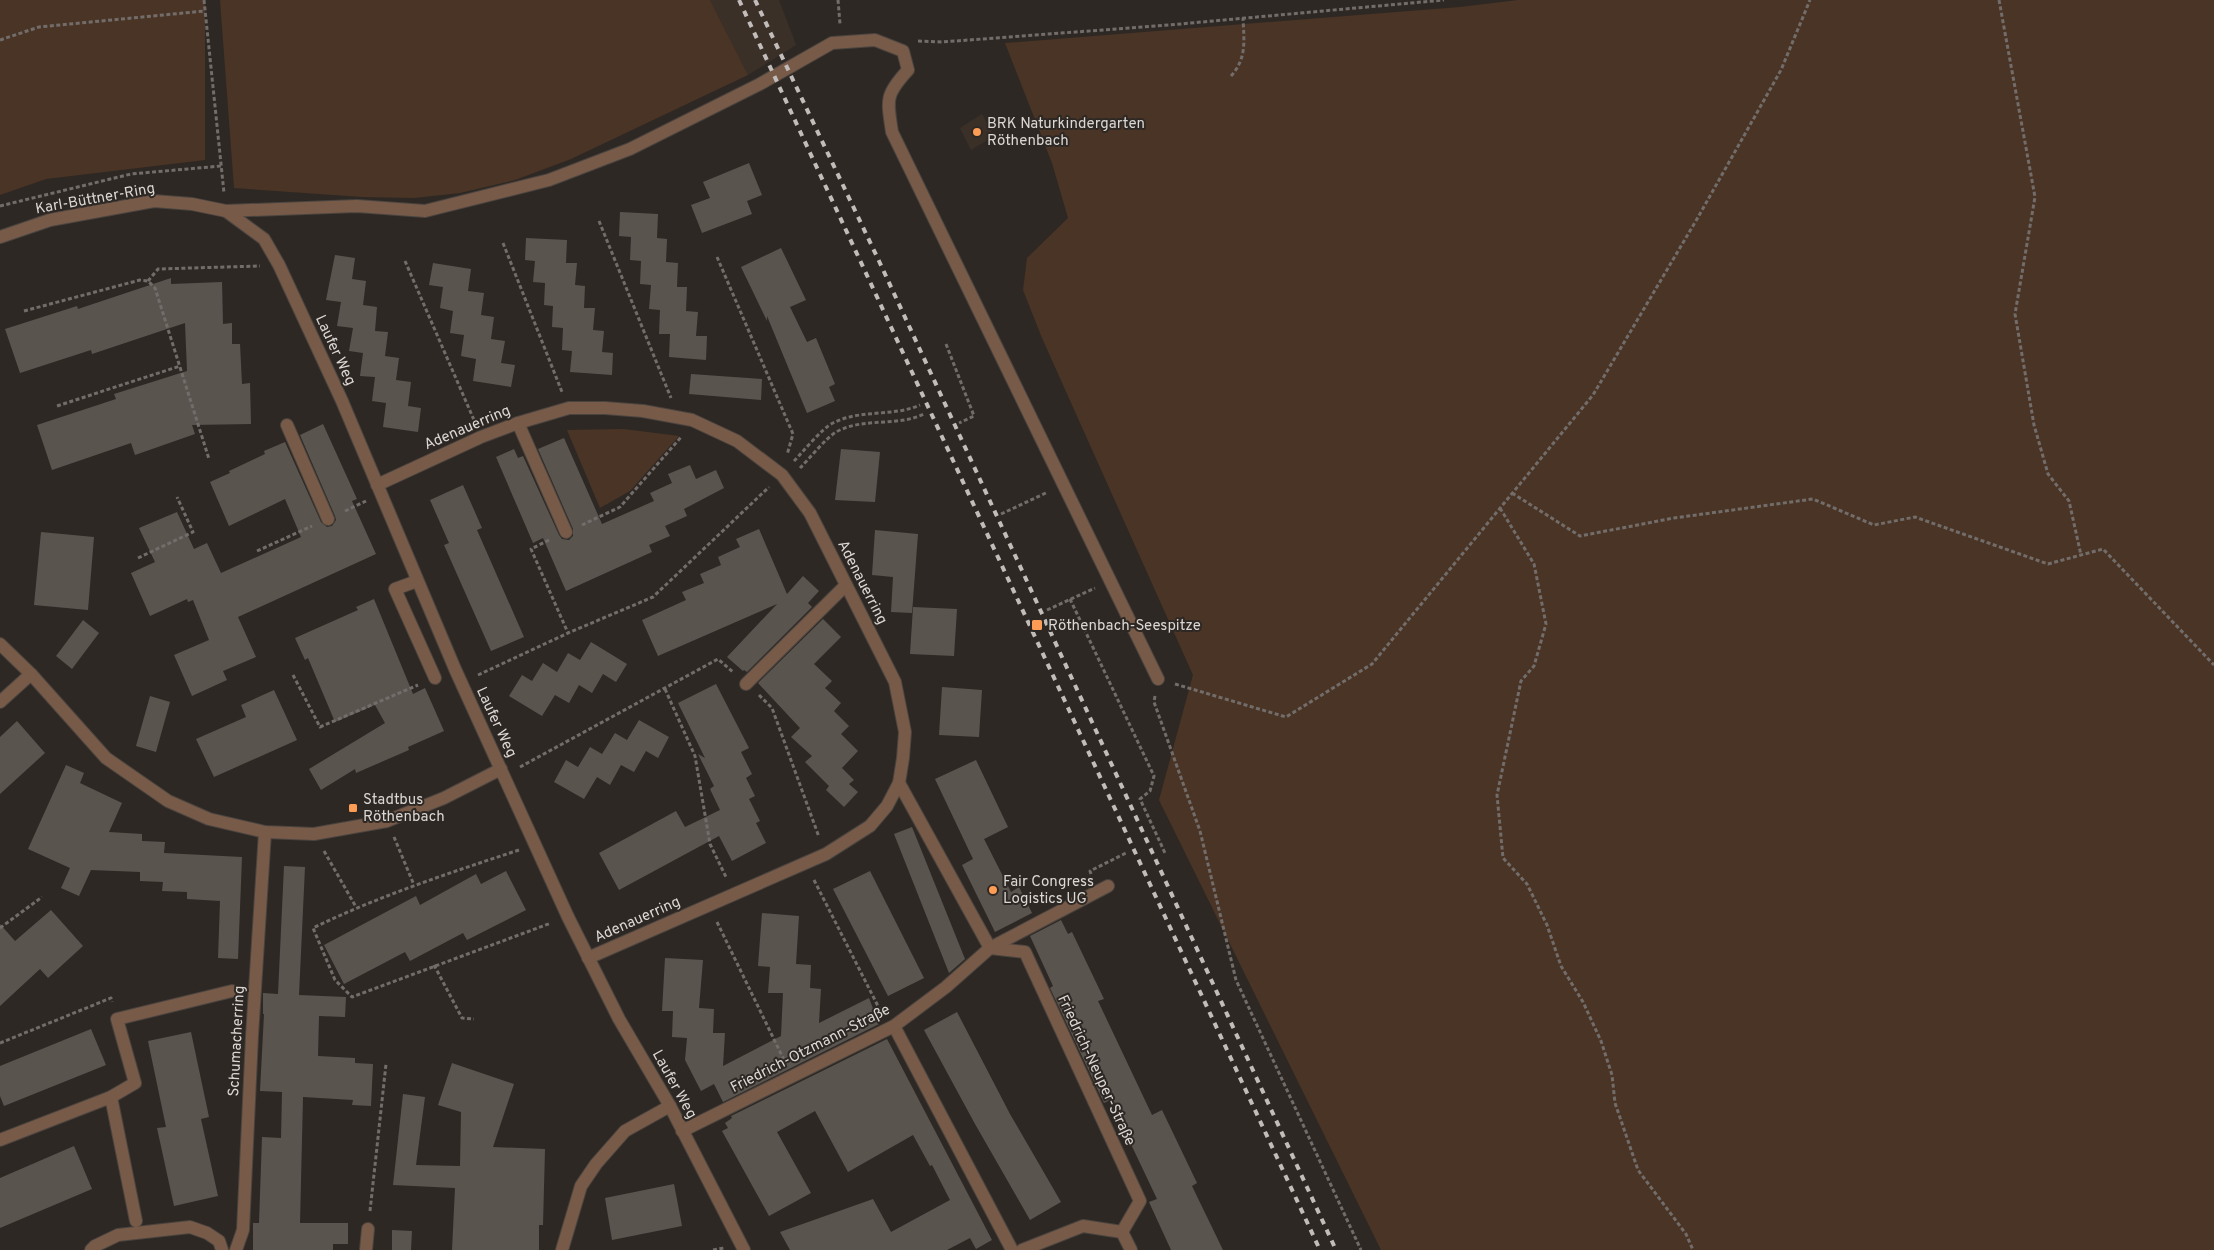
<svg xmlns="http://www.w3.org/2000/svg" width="2214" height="1250" font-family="Overpass,sans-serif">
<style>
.built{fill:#3b3028}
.green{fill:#4a3425}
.building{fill:#5a544f}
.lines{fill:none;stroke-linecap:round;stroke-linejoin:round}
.minor-casing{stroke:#4a4440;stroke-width:14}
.path{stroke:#726d6a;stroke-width:3;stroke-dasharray:4 2.5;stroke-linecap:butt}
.minor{stroke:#775a47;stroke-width:12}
.rail{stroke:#c2bdba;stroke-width:4;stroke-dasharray:6 6;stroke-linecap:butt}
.poi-dot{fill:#fd9c55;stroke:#2e2824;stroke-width:2}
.labels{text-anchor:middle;stroke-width:4;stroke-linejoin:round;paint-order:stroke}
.poi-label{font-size:15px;fill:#dbd7d4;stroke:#2e2824;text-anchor:start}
.street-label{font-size:15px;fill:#dbd7d4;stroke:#2e2824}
</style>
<rect width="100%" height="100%" fill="#2e2824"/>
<g class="built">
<path d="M 710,0 L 779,0 L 796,45 L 748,75 Z"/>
<path d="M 982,114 L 994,136 L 971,150 L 960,128 Z"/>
</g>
<g class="green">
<path d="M 0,0 L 205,0 L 205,160 L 46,179 L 0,195 Z"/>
<path d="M 220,0 L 710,0 L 748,75 L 571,159 L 515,180 L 460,193 L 414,198 L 362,197 L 234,188 Z"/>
<path d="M 1518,0 L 2214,0 L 2214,1250 L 1381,1250 L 1159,800 L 1193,675 L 1042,338 L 1023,290 L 1027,258 L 1068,218 L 1052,163 L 1005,43 L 1460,7 Z"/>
<path d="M 624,429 L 679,436 L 630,491 L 600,508 L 567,430 Z"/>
</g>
<g class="building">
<path d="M 749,163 L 762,195 L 747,201 L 752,214 L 702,233 L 691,205 L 710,198 L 703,182 Z"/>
<path d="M 620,212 L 658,214 L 657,238 L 667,239 L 666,262 L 678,263 L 677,287 L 687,287 L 686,311 L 698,312 L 696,336 L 707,336 L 706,360 L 669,357 L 670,334 L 659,334 L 660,310 L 649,309 L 651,285 L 640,284 L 641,261 L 630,260 L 631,237 L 619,236 Z"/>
<path d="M 526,238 L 567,240 L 566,263 L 577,263 L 575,285 L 585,286 L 584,308 L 595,308 L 593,330 L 604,331 L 602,352 L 613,353 L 612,375 L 570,372 L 572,351 L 562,350 L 563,328 L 552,327 L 553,306 L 544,305 L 545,283 L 533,282 L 535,261 L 525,260 Z"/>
<path d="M 781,248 L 806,300 L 790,307 L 807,342 L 816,338 L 835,384 L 829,387 L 835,401 L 807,413 L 767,316 L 767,321 L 741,267 Z"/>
<path d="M 335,255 L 355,258 L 352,279 L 366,281 L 363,305 L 377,307 L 375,331 L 388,332 L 385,356 L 399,358 L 396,380 L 411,382 L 408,406 L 421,408 L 418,432 L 383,427 L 386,403 L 372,401 L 375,377 L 360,376 L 363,353 L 349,351 L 353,328 L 337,326 L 341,302 L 326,300 Z"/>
<path d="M 433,263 L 471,269 L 468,291 L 484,293 L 481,315 L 494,317 L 491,339 L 505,341 L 501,363 L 515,365 L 511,387 L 473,381 L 476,359 L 461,356 L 464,335 L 450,333 L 453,311 L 440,308 L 443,287 L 429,285 Z"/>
<path d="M 171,278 L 171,284 L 222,282 L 223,324 L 232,323 L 232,344 L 240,344 L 242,384 L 250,383 L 251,424 L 192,425 L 195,434 L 135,455 L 131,443 L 52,470 L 37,425 L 116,399 L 114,394 L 187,371 L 185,323 L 92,354 L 91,350 L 20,373 L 5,329 L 77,306 L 78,309 Z"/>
<path d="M 691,374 L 762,379 L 761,400 L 689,394 Z"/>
<path d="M 323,424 L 357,499 L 352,501 L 376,554 L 238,617 L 256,657 L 223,671 L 227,680 L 192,696 L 174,655 L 209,640 L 193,600 L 188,602 L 187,599 L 150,616 L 131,573 L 155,562 L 139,528 L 177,512 L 194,549 L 207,543 L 221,573 L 301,537 L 285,499 L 229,526 L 210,482 L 230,473 L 229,471 L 265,454 L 264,451 L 285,442 L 321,522 L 327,527 L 332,526 L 336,520 L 335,516 L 300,435 Z"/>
<path d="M 564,438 L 602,524 L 654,501 L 650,493 L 672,483 L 668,474 L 690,465 L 696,479 L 716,470 L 724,488 L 684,509 L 687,516 L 665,526 L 670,536 L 649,545 L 652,552 L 566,591 L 543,538 L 533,543 L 496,457 L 514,449 L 518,458 L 523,456 L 559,535 L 562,539 L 569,540 L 573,536 L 573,529 L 538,449 Z"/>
<path d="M 841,449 L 880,452 L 875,502 L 835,500 Z"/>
<path d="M 463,485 L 482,528 L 477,530 L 524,637 L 491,651 L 444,545 L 449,543 L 430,500 Z"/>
<path d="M 759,529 L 787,594 L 803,576 L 819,591 L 808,603 L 812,607 L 747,672 L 744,670 L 743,671 L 727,657 L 777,604 L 658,656 L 642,620 L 686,600 L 682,592 L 704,583 L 700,574 L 721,565 L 718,557 L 740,547 L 736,539 Z"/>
<path d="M 875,530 L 918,534 L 912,613 L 891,612 L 893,577 L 872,575 Z"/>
<path d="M 41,532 L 94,537 L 88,610 L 34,605 Z"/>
<path d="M 374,599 L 413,694 L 425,688 L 444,731 L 408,747 L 409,750 L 356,773 L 355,769 L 321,790 L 309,769 L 385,723 L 375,705 L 335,722 L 308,658 L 305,660 L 295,638 L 358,610 L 356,607 Z"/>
<path d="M 913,607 L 957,609 L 954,656 L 910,654 Z"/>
<path d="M 823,619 L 841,637 L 814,664 L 832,681 L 825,688 L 841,703 L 834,711 L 849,726 L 841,734 L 858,751 L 842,768 L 854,780 L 849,784 L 858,792 L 844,807 L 826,790 L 829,786 L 805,762 L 812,756 L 791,737 L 800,728 L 758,683 Z"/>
<path d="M 83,620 L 99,633 L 72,669 L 56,656 Z"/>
<path d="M 591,642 L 627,664 L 616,682 L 603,674 L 592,693 L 579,685 L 569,703 L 555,695 L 542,716 L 509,696 L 522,675 L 532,681 L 543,663 L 557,672 L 568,653 L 580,660 Z"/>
<path d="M 716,684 L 749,748 L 741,752 L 752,774 L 746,778 L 755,796 L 749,799 L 760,821 L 756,823 L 766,843 L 732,861 L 719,836 L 619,890 L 599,853 L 676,811 L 685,827 L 720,810 L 710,789 L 714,786 L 698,754 L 705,758 L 678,703 Z"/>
<path d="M 942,687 L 982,690 L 979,737 L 939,735 Z"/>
<path d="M 274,690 L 297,740 L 214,777 L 196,739 L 246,717 L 241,705 Z"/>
<path d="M 150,696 L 170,702 L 156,752 L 136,746 Z"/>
<path d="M 639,720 L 669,737 L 658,758 L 646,751 L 634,772 L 621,765 L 610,785 L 597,777 L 584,799 L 554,782 L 566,760 L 578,767 L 590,747 L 602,754 L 615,733 L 627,740 Z"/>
<path d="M 17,721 L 45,753 L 0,794 L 0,737 Z"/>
<path d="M 976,760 L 1008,827 L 984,839 L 1011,892 L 1019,887 L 1032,913 L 995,932 L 962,865 L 973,859 L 935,779 Z"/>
<path d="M 66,765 L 84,773 L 80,783 L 122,803 L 109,832 L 142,834 L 142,841 L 165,842 L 164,853 L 242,857 L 238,959 L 218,958 L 220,901 L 187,899 L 187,892 L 162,891 L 163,882 L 140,881 L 140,872 L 91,870 L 79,896 L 61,888 L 70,868 L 28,849 Z"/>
<path d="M 912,827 L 965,959 L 949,973 L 894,834 Z"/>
<path d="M 284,866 L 305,867 L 299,995 L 346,997 L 345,1017 L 319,1016 L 318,1056 L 355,1058 L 355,1063 L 373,1064 L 371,1106 L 352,1105 L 353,1100 L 303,1097 L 300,1223 L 348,1223 L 348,1244 L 333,1244 L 333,1250 L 253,1250 L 253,1223 L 259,1223 L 262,1137 L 281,1138 L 282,1092 L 260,1091 L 264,1014 L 263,1014 L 263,993 L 278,994 Z"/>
<path d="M 506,871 L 526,910 L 467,940 L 463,933 L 410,961 L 405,952 L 344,984 L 324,945 L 416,896 L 420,905 L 476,874 L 481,884 Z"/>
<path d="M 870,871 L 924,978 L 888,996 L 833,889 Z"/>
<path d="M 51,910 L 83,946 L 48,978 L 40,969 L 0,1006 L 0,924 L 15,941 Z"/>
<path d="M 762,913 L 799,916 L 796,964 L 811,965 L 810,988 L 821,989 L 819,1023 L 869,998 L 879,1024 L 723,1102 L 714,1084 L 701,1091 L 685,1060 L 687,1038 L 672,1037 L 673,1011 L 662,1011 L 665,958 L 703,960 L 699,1008 L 714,1009 L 713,1033 L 725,1033 L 723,1066 L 781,1036 L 783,993 L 768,993 L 770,967 L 758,966 Z"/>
<path d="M 1061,920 L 1068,934 L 1072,932 L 1104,999 L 1098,1001 L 1152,1115 L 1162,1110 L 1197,1183 L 1192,1186 L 1223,1250 L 1171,1250 L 1149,1202 L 1157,1199 L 1110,1100 L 1104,1103 L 1050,988 L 1053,986 L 1030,936 Z"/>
<path d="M 957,1012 L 1010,1114 L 1061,1202 L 1030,1220 L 975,1124 L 924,1030 Z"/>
<path d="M 91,1029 L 106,1065 L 4,1106 L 0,1096 L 0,1066 Z"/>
<path d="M 191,1032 L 209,1117 L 201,1119 L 218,1196 L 174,1206 L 157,1128 L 166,1127 L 148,1041 Z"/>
<path d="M 887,1039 L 992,1240 L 976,1249 L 970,1238 L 947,1250 L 790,1250 L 780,1232 L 873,1199 L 891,1232 L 950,1200 L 932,1165 L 930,1166 L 913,1135 L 848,1172 L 815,1111 L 777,1132 L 811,1193 L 769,1216 L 722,1131 L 728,1128 L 725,1123 L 732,1118 L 731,1116 Z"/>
<path d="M 452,1063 L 514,1084 L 493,1147 L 545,1149 L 543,1225 L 539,1225 L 539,1250 L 452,1250 L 455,1188 L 393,1185 L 403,1094 L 425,1097 L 416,1165 L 460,1166 L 461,1112 L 438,1105 Z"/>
<path d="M 74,1146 L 92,1189 L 0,1228 L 0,1178 Z"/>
<path d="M 674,1184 L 682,1226 L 612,1240 L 605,1198 Z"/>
<path d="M 392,1230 L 412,1231 L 411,1250 L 392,1250 Z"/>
</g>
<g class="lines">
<g class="minor-casing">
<g id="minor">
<path d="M 226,211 L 264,239 L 279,265 L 342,401 L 455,669 L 568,917 L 619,1019 L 670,1106 L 744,1250"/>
<path d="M 0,237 L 50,220 L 154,201 L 192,204 L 226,211 L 357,206 L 425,211 L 549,180 L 630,149 L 760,84 L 832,43 L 875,40 L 903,51 L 908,70 C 885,95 887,99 892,132 L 1158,679"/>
<path d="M 518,423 L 566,532"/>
<path d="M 287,425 L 328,519"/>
<path d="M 377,485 L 481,437 L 518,423 L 569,408 L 605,408 L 643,411 L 692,420 L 737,441 L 782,475 L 810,513 L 895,682 L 905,732 L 903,758 L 899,783 L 887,806 L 870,826 L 826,854 L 588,958"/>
<path d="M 417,581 L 395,589 L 435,678"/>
<path d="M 0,644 L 31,674 L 106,758 L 168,801 L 209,819 L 265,832 L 314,834 L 387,821 L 444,798 L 501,769"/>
<path d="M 746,684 L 846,585"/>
<path d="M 0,702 L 31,674"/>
<path d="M 899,783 L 990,948 L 1025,952 L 1140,1201 L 1122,1232"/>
<path d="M 894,1026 L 1012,1250"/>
<path d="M 111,1097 L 135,1083 L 117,1019 L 232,991"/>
<path d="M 682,1131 L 894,1026 L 946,987 L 990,948 L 1108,886"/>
<path d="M 0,1140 L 111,1097 L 136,1221"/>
<path d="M 91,1250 L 95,1246 L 118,1235 L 190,1227 L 207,1233 L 219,1241 L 222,1250"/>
<path d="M 236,1250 L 243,1230 L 252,1036 L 265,832"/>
<path d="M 366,1250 L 368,1229"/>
<path d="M 562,1250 L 581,1186 L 596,1164 L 625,1131 L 670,1106"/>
<path d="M 1022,1250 L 1083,1226 L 1122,1232 L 1131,1250"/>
</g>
</g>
<g class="path">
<path d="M 204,0 L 224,193"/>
<path d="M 838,0 L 840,24"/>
<path d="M 1999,0 L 2035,197 L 2015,314 L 2034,425 L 2048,474 L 2069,501 L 2081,555"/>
<path d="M 0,40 L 39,27 L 205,11"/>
<path d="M 918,41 L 942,42 L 1169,25 L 1444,0"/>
<path d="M 1231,76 C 1247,58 1244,41 1243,18"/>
<path d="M 0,206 L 131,174 L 221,166"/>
<path d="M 599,221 L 671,398"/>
<path d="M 503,243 L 562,392"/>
<path d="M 717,257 L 793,434 L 787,455"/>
<path d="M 405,261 L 474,420"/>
<path d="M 148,281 L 158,269 L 260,266"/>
<path d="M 24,311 L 140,280 L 148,281 L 155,288 L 209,459"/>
<path d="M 946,344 L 974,416 L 959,423"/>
<path d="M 57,406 L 180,366"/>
<path d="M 794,461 C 803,452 822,428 833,423 C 860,409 893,417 920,405"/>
<path d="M 800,468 C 810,458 825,439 836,432 C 863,417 897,427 924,414"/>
<path d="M 1512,493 L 1580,536 L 1674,518 L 1813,499 L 1874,525 L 1915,517 L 2048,564 L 2103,549 L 2214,665"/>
<path d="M 1500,508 L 1534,564 L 1546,624 L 1534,666 L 1521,681 L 1497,795 L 1503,858 L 1527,884 L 1547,925 L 1561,966 L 1583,1002 L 1601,1041 L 1612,1075 L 1615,1103 L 1638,1170 L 1686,1234 L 1693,1250"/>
<path d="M 345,511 L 366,501"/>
<path d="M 1001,514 L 1048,492"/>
<path d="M 582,525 L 620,507 L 682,436"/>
<path d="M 549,540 L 531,549 L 568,633"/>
<path d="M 257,551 L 312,526"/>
<path d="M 138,558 L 193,532 L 177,497"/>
<path d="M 1070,599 L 1154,776 L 1150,791 L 1140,799 L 1165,853"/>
<path d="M 1047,610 L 1095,588"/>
<path d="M 293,675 L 320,727 L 418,685"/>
<path d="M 478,675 L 568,633 L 653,597 L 769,487"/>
<path d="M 1175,684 L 1286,717 L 1372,664 L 1593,395 L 1697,219 L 1781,70 L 1810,0"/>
<path d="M 665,689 L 695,756 L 710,844 L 726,877"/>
<path d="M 759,695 L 772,708 L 819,837"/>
<path d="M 1155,696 L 1154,702 L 1200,831 L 1236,980 L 1361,1250"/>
<path d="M 520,767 L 718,659 L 734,673"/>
<path d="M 394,837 L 414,885"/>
<path d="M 519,850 C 449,873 379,896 313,928 L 335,980 L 352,997 L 551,923"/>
<path d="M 324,851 L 356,907"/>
<path d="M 1091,874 L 1090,871 L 1126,853"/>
<path d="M 814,880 L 881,1012"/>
<path d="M 717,922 L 784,1060"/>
<path d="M 0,928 L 42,897"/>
<path d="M 434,965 L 462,1018 L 474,1019"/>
<path d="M 0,1043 L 111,998 L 112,1002"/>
<path d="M 370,1211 L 386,1064"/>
<path d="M 713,1250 L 724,1248"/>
</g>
<use href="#minor" class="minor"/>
<g class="rail">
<path d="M 739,0 L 1320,1250"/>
<path d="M 755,0 L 879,261 L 1336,1250"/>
</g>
</g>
<g class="poi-dot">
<circle cx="977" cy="132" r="5"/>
<rect x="1031" y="619" width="12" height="12" rx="2.5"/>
<rect x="348" y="803" width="10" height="10" rx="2.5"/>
<circle cx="993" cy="890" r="5"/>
</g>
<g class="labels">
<g class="poi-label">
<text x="987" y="128">BRK Naturkindergarten<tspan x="987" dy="17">Röthenbach</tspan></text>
<text x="1048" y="630">Röthenbach-Seespitze</text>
<text x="363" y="804">Stadtbus<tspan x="363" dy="17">Röthenbach</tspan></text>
<text x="1003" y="886">Fair Congress<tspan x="1003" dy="17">Logistics UG</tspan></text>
</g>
<g class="street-label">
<text transform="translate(95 198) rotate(-10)" y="5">Karl-Büttner-Ring</text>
<text transform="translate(336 350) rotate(65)" y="5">Laufer Weg</text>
<text transform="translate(467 427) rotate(-23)" y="5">Adenauerring</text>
<text transform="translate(863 582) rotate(63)" y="5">Adenauerring</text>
<text transform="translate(497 722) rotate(65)" y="5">Laufer Weg</text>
<text transform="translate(637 919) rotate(-24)" y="5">Adenauerring</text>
<text transform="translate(236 1041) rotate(-87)" y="5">Schumacherring</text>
<text transform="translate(810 1048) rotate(-27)" y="5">Friedrich-Otzmann-Straße</text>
<text transform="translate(1097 1070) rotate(65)" y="5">Friedrich-Neuper-Straße</text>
<text transform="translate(675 1084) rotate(61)" y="5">Laufer Weg</text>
</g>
</g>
</svg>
